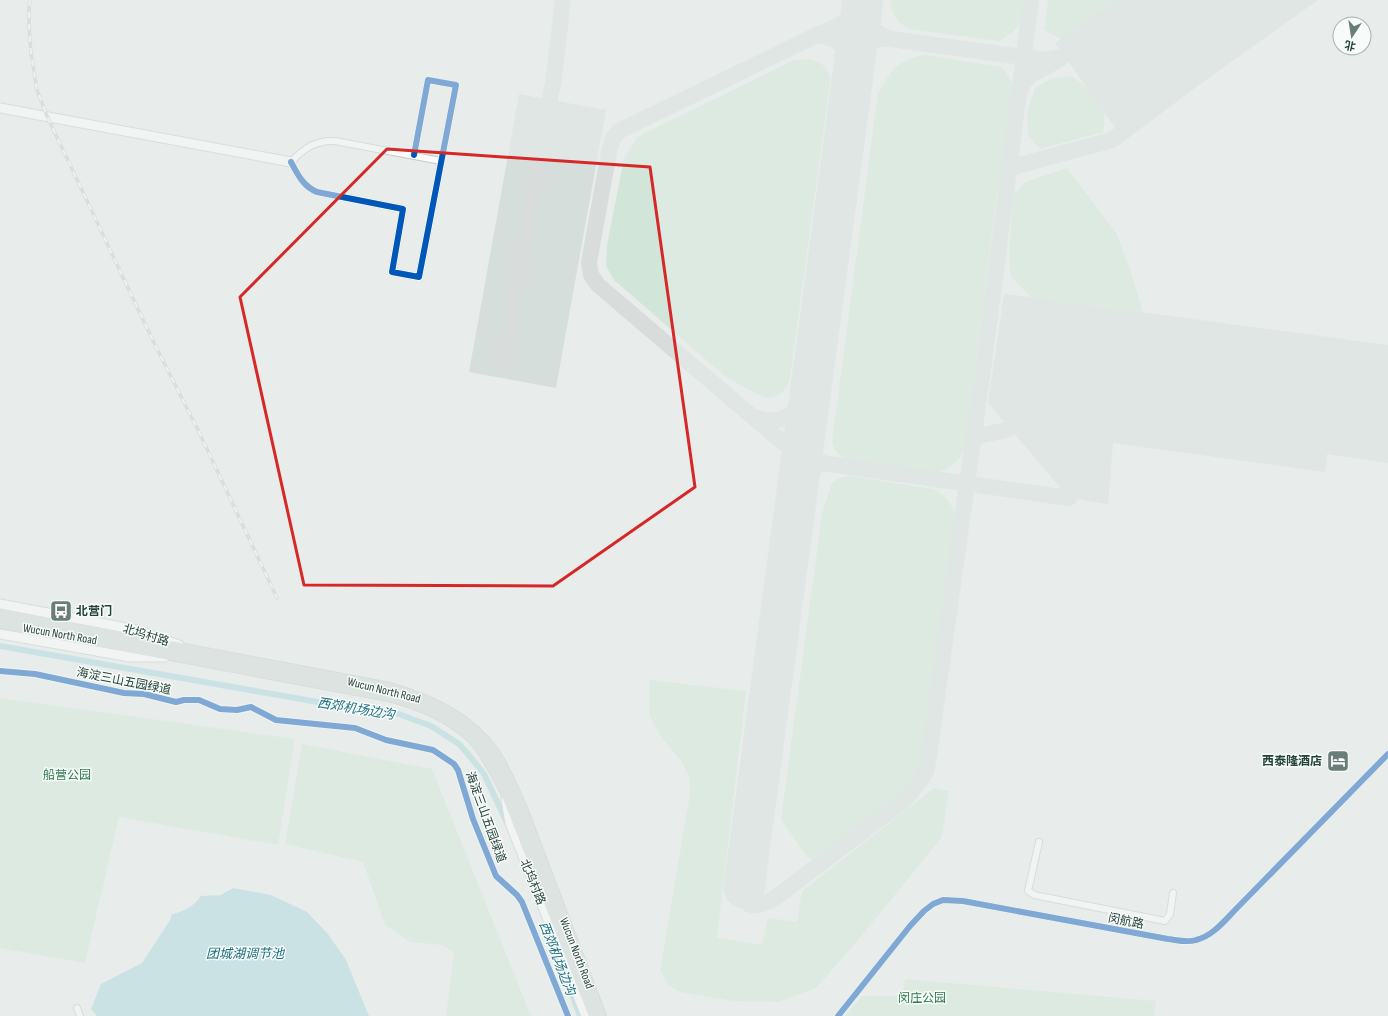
<svg xmlns="http://www.w3.org/2000/svg" width="1388" height="1016" font-family="'Sofia Sans Condensed','Noto Sans SC',sans-serif">
<style>
.built{fill:#d6dedb}
.green{fill:#d1e6d8}
.water{fill:#a9d4db}
.lines{fill:none;stroke-linecap:round;stroke-linejoin:round}
.canal{stroke:#a9d4db;stroke-width:6}
.taxiway{stroke:#d8dddc;stroke-width:16}
.runway{stroke:#d8dddc;stroke-width:41}
.street-casing{stroke:#c5cac8;stroke-width:8}
.secondary-casing{stroke:#c3cbc8;stroke-width:11}
.primary-casing{stroke:#c3ccc9;stroke-width:12}
.street{stroke:#fcfcfc;stroke-width:6}
.secondary{stroke:#fcfcfc;stroke-width:9}
.primary{stroke:#cfd7d5;stroke-width:10}
.rail-casing{stroke:#c9cdcc;stroke-width:3.5}
.rail{stroke:#f7fbf9;stroke-width:2;stroke-dasharray:6;stroke-linecap:butt}
.cycleway-casing{stroke:#f7fbf9;stroke-width:8}
.cycleway{stroke:#0057b8;stroke-width:6}
.marked{fill:none;stroke:#d62828;stroke-width:3;stroke-linejoin:round}
.labels{text-anchor:middle;stroke-width:3;stroke-linejoin:round;paint-order:stroke}
.poi-label{font-size:12px;font-weight:bold;fill:#24423a;stroke:#f7fbf9;text-anchor:start}
.street-label{font-size:12px;fill:#24423a;stroke:#f7fbf9}
.park-label{font-size:12px;fill:#2d7a4b;stroke:#f7fbf9}
.water-label{font-size:13px;font-style:italic;fill:#1c6f80;stroke:#f7fbf9}
</style>
<rect width="100%" height="100%" fill="#e8edeb"/>
<g class="built">
<path d="M 1115,0 L 1318,0 L 1123,139 L 1055,43 Z"/>
<path d="M 519,94 L 606,110 L 556,388 L 469,372 Z"/>
<path d="M 1004,294 L 1388,345 L 1388,463 L 1327,454 L 1325,472 L 1113,443 L 1108,504 L 1069,498 L 988,403 Z"/>
</g>
<g class="green">
<path d="M 891,0 L 1023,0 L 1021,22 L 1012,33 L 999,41 L 909,29 C 898,23 890,14 891,0 Z"/>
<path d="M 1048,0 L 1115,0 L 1061,39 L 1044,30 Z"/>
<path d="M 924,55 L 1002,67 L 1011,80 L 1014,91 L 996,202 L 965,448 C 959,463 948,470 934,473 L 847,462 L 835,450 L 832,442 L 878,93 C 892,70 896,61 924,55 Z"/>
<path d="M 811,59 L 822,64 L 831,76 L 790,378 L 787,387 L 780,394 L 772,398 L 763,397 L 727,378 L 614,280 L 606,266 L 607,245 L 624,159 L 637,137 L 794,60 Z"/>
<path d="M 1072,76 L 1087,88 L 1105,112 L 1103,132 L 1040,149 L 1028,135 L 1027,112 L 1035,88 L 1051,79 Z"/>
<path d="M 1067,168 L 1117,234 L 1131,272 L 1143,312 L 1032,298 L 1011,277 L 1009,258 L 1013,194 L 1027,181 Z"/>
<path d="M 850,476 L 933,489 C 949,498 955,507 956,525 L 924,757 C 918,772 911,785 901,797 L 820,859 L 815,860 L 807,857 L 781,819 L 822,514 L 832,483 L 839,478 Z"/>
<path d="M 649,680 L 746,691 L 717,938 L 762,945 L 768,918 L 797,922 L 802,891 L 934,788 L 949,791 L 942,837 L 854,945 L 816,988 L 778,1002 L 733,1001 L 680,992 L 668,985 L 660,971 L 690,794 L 690,777 L 681,761 L 659,734 L 650,716 Z"/>
<path d="M 0,698 L 295,739 L 278,845 L 119,817 L 85,963 L 0,948 Z"/>
<path d="M 302,744 L 432,769 L 531,1016 L 446,1016 L 454,953 L 443,945 L 410,942 L 385,925 L 363,862 L 285,844 Z"/>
<path d="M 905,979 L 1156,1001 L 1154,1016 L 845,1016 L 862,996 L 888,996 L 903,997 Z"/>
</g>
<path class="water" d="M 233,888 L 271,895 L 307,912 L 328,934 L 346,960 L 369,1016 L 97,1016 L 91,1009 L 101,984 L 142,963 L 170,920 L 172,914 C 184,912 194,906 201,896 L 221,895 Z"/>
<g class="lines">
<g class="canal">
<path d="M 0,646 L 335,705 L 370,708 L 396,713 L 431,726 L 459,744 L 473,760 L 484,774 L 508,825"/>
<path d="M 549,933 L 580,1016"/>
</g>
<g class="taxiway">
<path d="M 826,31 C 842,25 855,17 861,0"/>
<path d="M 822,36 C 840,40 851,49 854,68 C 860,48 866,40 888,38 C 871,31 864,23 862,5"/>
<path d="M 1060,57 L 1045,60 L 846,33 L 837,32 L 819,34 L 619,131 L 613,138 L 610,147 L 589,262 L 591,275 L 598,285 L 801,458 L 808,461 L 1069,498"/>
<path d="M 1020,91 L 1024,82 L 1031,75 L 1055,62 L 1137,0"/>
<path d="M 1009,168 L 1112,140 L 1299,0"/>
<path d="M 504,359 L 554,77 L 563,0"/>
<path d="M 754,417 C 782,427 796,414 810,392"/>
<path d="M 974,437 L 1006,430 L 1151,324 L 1168,328 L 1218,396 L 1232,419"/>
<path d="M 798,485 C 804,475 812,469 823,463 C 809,458 808,449 804,436"/>
<path d="M 744,888 C 744,890 743,895 743,897 C 748,912 767,903 775,898 L 902,802 C 913,792 920,782 927,769 L 983,370 L 1031,0"/>
</g>
<path class="runway" d="M 744,888 L 863,0"/>
<g class="street-casing">
<g id="street">
<path d="M 414,155 L 428,80 L 456,85 L 419,277 L 392,272 L 403,209 L 317,192 C 303,186 298,175 291,162 C 304,148 316,140 335,141 L 441,161"/>
<path d="M 1039,842 L 1028,891 L 1034,895 L 1165,921 L 1170,914 L 1173,893"/>
<path d="M 77,1008 L 80,1016"/>
<path d="M 838,1016 L 910,926 L 924,911 L 933,904 L 943,900 L 963,901 L 1168,939 C 1177,940 1187,943 1196,940 C 1213,936 1225,920 1237,908 L 1388,754"/>
</g>
</g>
<g class="secondary-casing">
<g id="secondary">
<path d="M 0,108 L 291,162"/>
<path d="M 0,604 L 137,630 L 179,645"/>
<path d="M 0,634 L 130,657 L 165,657"/>
<path d="M 506,800 L 510,823 L 586,1016"/>
</g>
</g>
<g class="primary-casing">
<g id="primary">
<path d="M 0,614 L 390,688 C 430,700 470,717 495,754 C 506,770 513,789 521,806 L 601,1016"/>
<path d="M 0,623 L 388,696 C 419,704 449,716 472,738 C 486,752 495,773 505,790 L 594,1016"/>
</g>
</g>
<use href="#street" class="street"/>
<use href="#secondary" class="secondary"/>
<use href="#primary" class="primary"/>
<g class="rail-casing">
<path id="rail" d="M 30,0 L 29,8 L 29,27 L 31,53 L 37,90 L 47,116 L 154,343 L 198,430 L 277,598"/>
</g>
<use href="#rail" class="rail"/>
<g class="cycleway-casing">
<g id="cycleway">
<path d="M 291,162 C 298,175 303,186 317,192 L 403,209 L 392,272 L 419,277 L 456,85 L 428,80 L 414,155"/>
<path d="M 0,671 L 35,674 L 124,693 L 144,694 L 176,702 L 184,700 L 199,700 L 220,709 L 237,710 L 251,707 L 276,720 L 355,728 L 386,740 L 433,750 L 454,764 L 458,770 L 473,819 L 496,876 L 517,895 L 522,902 L 568,1016"/>
<path d="M 838,1016 L 910,926 L 924,911 L 933,904 L 943,900 L 963,901 L 1168,939 C 1177,940 1187,943 1196,940 C 1213,936 1225,920 1237,908 L 1388,754"/>
</g>
</g>
<use href="#cycleway" class="cycleway"/>
</g>
<path d="M0 0H1388V1016H0ZM 387,149 L 650,167 L 695,487 L 553,586 L 304,585 L 240,297 Z" fill="#e8edeb" fill-opacity=".55" fill-rule="evenodd"/>
<path class="marked" d="M 387,149 L 650,167 L 695,487 L 553,586 L 304,585 L 240,297 Z"/>
<defs>
<g id="bus-square" transform="scale(1.15)"><rect x="-9" y="-9" width="18" height="18" rx="4" fill="#697e78" stroke="#f7fbf9"/><path d="M-5-6H5V4H4V6H2V4H-2V6H-4V4H-5ZM-3.5-4V0h7V-4ZM-3.5 1.2v1.5H-2V1.2ZM2 1.2v1.5H3.5V1.2Z" fill="#fff"/></g>
<g id="hotel-square" transform="scale(1.15)"><rect x="-9" y="-9" width="18" height="18" rx="4" fill="#697e78" stroke="#f7fbf9"/><path d="M-6-4.5h1.5V1H6V5H4.5V3h-9V5H-6ZM-4 0a1.8 1.8 0 1 1 3.6 0ZM.5 0V-2.5h3Q6-2.5 6 0Z" fill="#fff"/></g>
</defs>
<g fill-rule="evenodd">
<use href="#bus-square" x="61" y="611"/>
<use href="#hotel-square" x="1338" y="761"/>
</g>
<g class="labels">
<g class="poi-label">
<text x="76" y="615">北营门</text>
<text x="1322" y="765" text-anchor="end">西泰隆酒店</text>
</g>
<g class="street-label">
<text transform="translate(60 634) rotate(10)" y="4">Wucun North Road</text>
<text transform="translate(146 635) rotate(17)" y="4">北坞村路</text>
<text transform="translate(124 681) rotate(11)" y="4">海淀三山五园绿道</text>
<text transform="translate(384 690) rotate(14)" y="4">Wucun North Road</text>
<text transform="translate(486 817) rotate(70)" y="4">海淀三山五园绿道</text>
<text transform="translate(533 882) rotate(68)" y="4">北坞村路</text>
<text transform="translate(1126 921) rotate(11)" y="4">闵航路</text>
<text transform="translate(577 953) rotate(69)" y="4">Wucun North Road</text>
</g>
<g class="park-label">
<text x="67" y="779">船营公园</text>
<text x="922" y="1002">闵庄公园</text>
</g>
<g class="water-label">
<text transform="translate(356 708) rotate(9)" y="5">西郊机场边沟</text>
<text x="245" y="958">团城湖调节池</text>
<text transform="translate(558 958) rotate(69)" y="5">西郊机场边沟</text>
</g>
</g>
<g transform="translate(1352 36) rotate(192)"><circle r="19" fill="#f7fbf9" stroke="#a3b1ad"/>
<path d="M0-3L7 15L0 10L-7 15Z" fill="#697e78"/>
<text y="-6" font-size="11" font-weight="bold" text-anchor="middle" fill="#24423a">北</text>
</g>
</svg>
